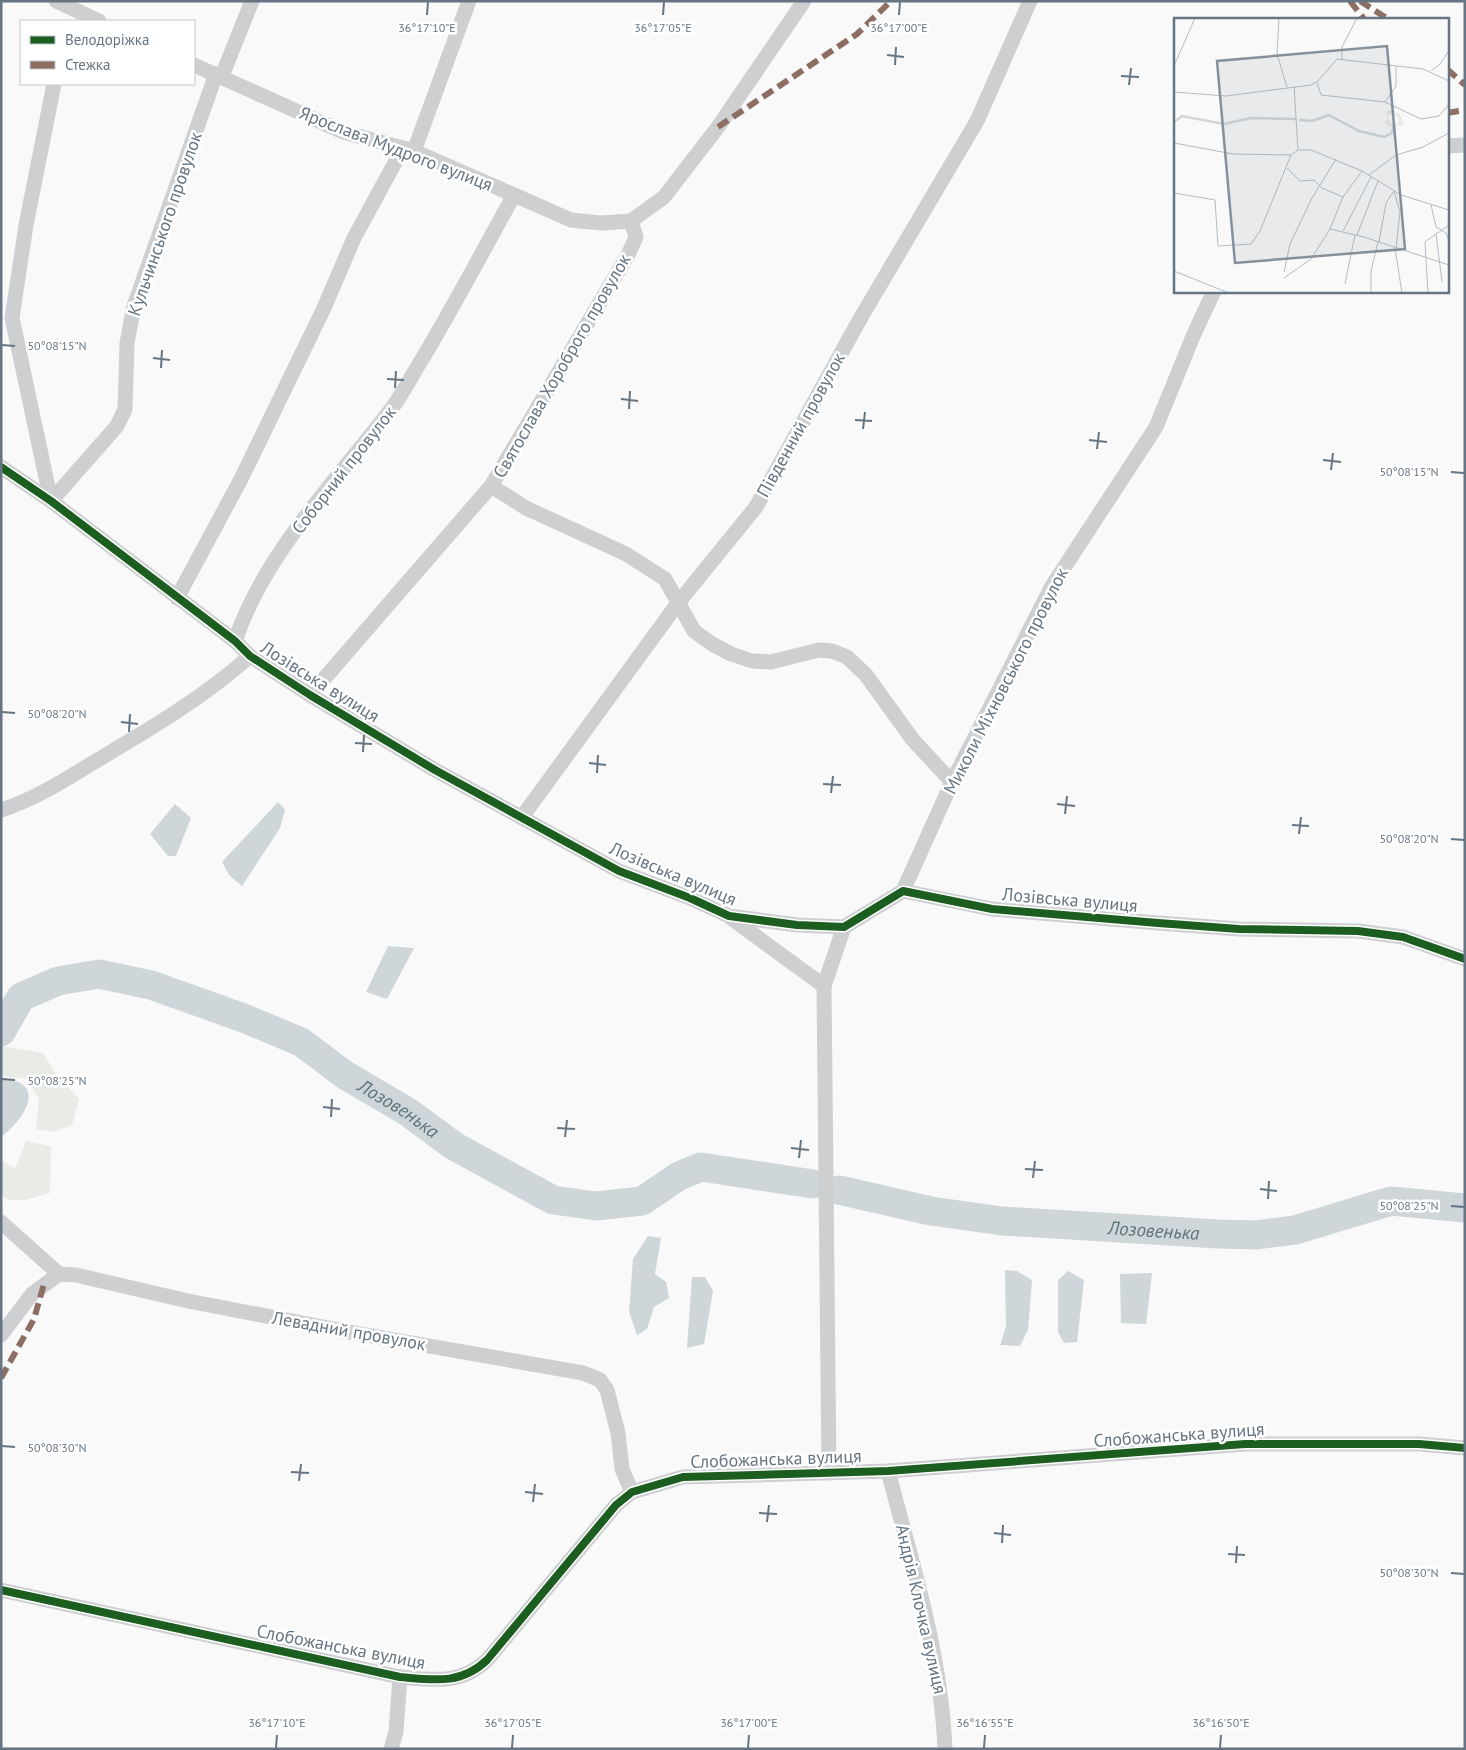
<svg xmlns="http://www.w3.org/2000/svg" width="1466" height="1750" font-family="'PT Sans',sans-serif">
<style>
.green{fill:#e8ebe6}
.water{fill:#ced6da}
.lines{fill:none;stroke-linecap:round;stroke-linejoin:round}
.river{stroke:#ced6da;stroke-width:29}
.minor{stroke:#cecfd0;stroke-width:15}
.quiet{stroke:#8d6e63;stroke-width:6;stroke-dasharray:12 6;stroke-linecap:butt}
.cycleway-casing{stroke:#fff;stroke-width:11}
.cycleway{stroke:#1b5e20;stroke-width:8}
.ticks{fill:none;stroke:#657583;stroke-width:2}
.labels{text-anchor:middle;stroke-width:5;stroke-linejoin:round;paint-order:stroke}
.street-label{font-size:18px;fill:#657583;stroke:#fff}
.water-label{font-size:19px;font-style:italic;fill:#60747c;stroke:#fff}
.inset-river{fill:none;stroke:#ced6da;stroke-width:2.5}
.inset-road{fill:none;stroke:#b5bcc3;stroke-width:1}
.view{fill:#84919c;fill-opacity:0.15;stroke:#84919c;stroke-width:2.5}
.inset-edge{fill:none;stroke:#657583;stroke-width:2.5}
.ticks-label{font-size:12px;text-anchor:middle;fill:#657583;stroke:#fff;stroke-width:5;stroke-linejoin:round;paint-order:stroke}
</style>
<rect width="100%" height="100%" fill="#f9f9f9"/>
<g class="green">
<path d="M 1,1046 L 43,1053 L 56,1074 L 79,1099 L 72,1125 L 54,1132 L 36,1129 L 39,1099 L 27,1079 L 1,1076 Z"/>
<path d="M 26,1141 L 51,1146 L 50,1193 C 34,1197 16,1206 1,1196 L 1,1160 L 15,1169 Z"/>
</g>
<g class="water">
<path d="M 278,802 L 285,810 L 280,828 L 242,886 L 229,875 L 222,862 Z"/>
<path d="M 175,804 L 191,818 L 176,856 L 168,856 L 150,834 Z"/>
<path d="M 388,946 L 414,948 L 387,999 L 366,992 Z"/>
<path d="M 5,1078 C 49,1085 22,1121 1,1137 L 1,1079 Z"/>
<path d="M 648,1236 L 661,1238 L 655,1274 L 666,1282 L 669,1298 L 654,1307 L 647,1329 L 637,1335 L 629,1312 L 633,1259 Z"/>
<path d="M 1005,1270 L 1017,1271 L 1032,1280 L 1028,1330 L 1020,1346 L 1000,1345 L 1006,1327 Z"/>
<path d="M 1068,1271 L 1084,1280 L 1077,1342 L 1064,1343 L 1058,1332 L 1058,1280 Z"/>
<path d="M 1152,1273 L 1146,1324 L 1121,1323 L 1120,1274 Z"/>
<path d="M 692,1277 L 705,1277 L 713,1291 L 704,1344 L 687,1348 Z"/>
</g>
<g class="lines">
<g class="river">
<path id="s1" d="M 1,1032 L 21,997 L 58,981 L 99,974 L 151,985 L 246,1019 L 301,1042 L 345,1075 L 408,1112 L 454,1146 L 553,1200 L 596,1206 L 642,1201 L 679,1176 L 701,1167 L 813,1184"/>
<path id="s2" d="M 839,1190 L 931,1211 L 1002,1221 L 1218,1234 L 1256,1235 L 1295,1230 L 1391,1201 L 1465,1208"/>
</g>
<g class="minor">
<path d="M 56,1 L 99,21"/>
<path d="M 194,65 L 343,132 L 414,151 L 571,220 L 601,223 L 631,221"/>
<path d="M 222,76 L 252,1"/>
<path d="M 1447,146 L 1465,145"/>
<path d="M 414,151 L 469,1"/>
<path d="M 631,221 L 664,197 L 718,127 L 804,1"/>
<path d="M 1,467 L 51,501 L 235,641 L 250,656 L 310,695 L 435,770 L 619,871 L 690,898 L 729,916 L 797,925 L 844,927 L 903,891 L 992,909 L 1158,923 L 1239,929 L 1358,931 L 1403,937 L 1465,959"/>
<path d="M 491,486 L 526,508 L 626,554 L 665,579 L 694,631 L 712,644 L 731,654 L 752,661 L 771,662 L 819,650 L 832,651 L 847,657 L 866,675 L 913,740 L 952,782"/>
<path d="M 51,501 L 117,426 L 125,409 L 127,343 L 134,306 L 216,74"/>
<path d="M 51,501 L 12,318 L 26,225 L 54,84"/>
<path d="M 177,598 L 241,479 L 324,308 L 354,238 L 403,148"/>
<path d="M 235,641 C 265,552 336,482 392,408 C 404,392 413,373 424,356 C 455,304 484,249 514,195"/>
<path d="M 310,695 L 491,486 L 628,255 L 636,237 L 631,221"/>
<path d="M 1,810 C 34,800 66,779 96,761 C 150,729 203,698 250,656"/>
<path d="M 522,817 L 678,603 L 756,507 L 860,319 L 977,121 L 1030,1"/>
<path d="M 903,891 L 952,782 L 1052,586 L 1156,427 L 1194,334 L 1214,291"/>
<path d="M 731,918 L 824,986"/>
<path d="M 1,1222 L 59,1274 L 76,1275 L 188,1301 L 349,1332 L 583,1373 L 600,1380 L 607,1390 L 618,1433 L 622,1469 L 632,1492"/>
<path d="M 1,1335 L 32,1294 L 59,1274"/>
<path d="M 888,1471 C 912,1563 941,1653 945,1749"/>
<path d="M 829,1473 L 824,986 L 844,927"/>
<path d="M 1,1590 L 400,1677 C 433,1680 461,1685 487,1660 L 616,1505 L 632,1492 L 683,1477 L 888,1471 L 1245,1444 L 1419,1444 L 1465,1448"/>
<path d="M 391,1749 L 396,1732 L 400,1677"/>
</g>
<g class="quiet">
<path d="M 1350,1 L 1364,19"/>
<path d="M 1360,1 L 1388,19"/>
<path d="M 1447,69 L 1465,85"/>
<path d="M 1447,113 L 1465,110"/>
<path d="M 718,127 L 857,34 L 891,1"/>
<path d="M 1,1378 L 34,1319 L 44,1284"/>
</g>
<g class="cycleway-casing">
<g id="cycleway">
<path d="M 1,467 L 51,501 L 235,641 L 250,656 L 310,695 L 435,770 L 619,871 L 690,898 L 729,916 L 797,925 L 844,927 L 903,891 L 992,909 L 1158,923 L 1239,929 L 1358,931 L 1403,937 L 1465,959"/>
<path d="M 1,1590 L 400,1677 C 433,1680 461,1685 487,1660 L 616,1505 L 632,1492 L 683,1477 L 888,1471 L 1245,1444 L 1419,1444 L 1465,1448"/>
</g>
</g>
<use href="#cycleway" class="cycleway"/>
</g>
<path class="ticks" d="M 427,15 L 428,2M 663,15 L 664,2M 899,15 L 900,2M 887,55 L 904,57M 895,65 L 896,47M 1121,76 L 1139,77M 1129,85 L 1131,68M 2,345 L 15,346M 153,358 L 170,360M 161,368 L 162,350M 387,379 L 404,380M 395,388 L 396,371M 621,399 L 638,401M 629,409 L 630,391M 855,420 L 872,421M 863,429 L 865,412M 1089,440 L 1107,442M 1097,449 L 1099,432M 1323,460 L 1341,462M 1331,470 L 1333,453M 1451,472 L 1464,473M 2,712 L 15,713M 121,722 L 138,724M 129,732 L 130,714M 355,743 L 372,744M 363,752 L 364,735M 589,763 L 606,765M 597,773 L 598,755M 823,784 L 841,785M 831,793 L 833,776M 1057,804 L 1075,806M 1065,814 L 1067,796M 1292,825 L 1309,826M 1299,834 L 1301,817M 1451,839 L 1464,840M 2,1079 L 15,1080M 323,1107 L 340,1109M 331,1117 L 332,1099M 557,1128 L 575,1129M 565,1137 L 567,1120M 791,1148 L 809,1150M 799,1158 L 801,1140M 1025,1169 L 1043,1170M 1033,1178 L 1035,1161M 1260,1189 L 1277,1191M 1268,1199 L 1269,1181M 1451,1206 L 1464,1207M 2,1446 L 15,1447M 291,1472 L 309,1473M 299,1481 L 301,1464M 525,1492 L 543,1494M 533,1502 L 535,1484M 759,1513 L 777,1514M 767,1522 L 769,1505M 994,1533 L 1011,1535M 1002,1543 L 1003,1525M 1228,1554 L 1245,1555M 1236,1563 L 1237,1546M 1451,1573 L 1464,1574M 276,1748 L 277,1735M 512,1748 L 513,1735M 748,1748 L 749,1735M 984,1748 L 985,1735M 1220,1748 L 1221,1735"/>
<g class="labels">
<g class="street-label">
<text transform="translate(396 149) rotate(21)" y="6">Ярослава Мудрого вулиця</text>
<text transform="translate(165 224) rotate(-71)" y="6">Кульчинського провулок</text>
<text transform="translate(562 366) rotate(-60)" y="6">Святослава Хороброго провулок</text>
<text transform="translate(801 425) rotate(-61)" y="6">Південний провулок</text>
<text transform="translate(344 470) rotate(-52)" y="6">Соборний провулок</text>
<text transform="translate(1006 681) rotate(-63)" y="6">Миколи Міхновського провулок</text>
<text transform="translate(320 682) rotate(32)" y="6">Лозівська вулиця</text>
<text transform="translate(673 874) rotate(23)" y="6">Лозівська вулиця</text>
<text transform="translate(1070 900) rotate(5)" y="6">Лозівська вулиця</text>
<text transform="translate(349 1331) rotate(10)" y="6">Левадний провулок</text>
<text transform="translate(1179 1435) rotate(-4)" y="6">Слобожанська вулиця</text>
<text transform="translate(776 1459) rotate(-2)" y="6">Слобожанська вулиця</text>
<text transform="translate(921 1609) rotate(77)" y="6">Андрія Клочка вулиця</text>
<text transform="translate(341 1647) rotate(11)" y="6">Слобожанська вулиця</text>
</g>
<g class="water-label">
<text dy="7" stroke="none"><textPath href="#s1" startOffset="454">Лозовенька</textPath></text>
<text dy="7" stroke="none"><textPath href="#s2" startOffset="318">Лозовенька</textPath></text>
</g>
</g>
<g transform="translate(1174 18)">
<rect width="275" height="275" fill="#f9f9f9"/>
<path d="M 218,92 L 226,96 L 230,107 L 215,109 L 211,104 L 213,100 L 217,106 L 225,104 L 224,99 L 218,96 L 213,99 L 213,93 Z" fill="#e8ebe6"/>
<path class="inset-river" d="M 125,102 L 138,103 L 155,97 L 185,113 L 210,119 L 218,115 L 220,105M 0,104 L 8,98 L 50,106 L 77,100 L 122,101"/>
<path class="inset-road" d="M 105,0 L 103,36 L 113,69M 168,41 L 168,29 L 183,0M 0,48 L 21,0M 257,53 L 266,46 L 274,34M 143,65 L 147,77 L 211,84 L 247,101 L 265,98 L 275,86M 120,68 L 124,132M 0,74 L 52,78 L 137,67 L 144,63 L 163,41 L 249,51 L 275,63M 211,84 L 222,68 L 222,48M 0,125 L 59,136 L 117,137 L 124,132 L 137,132 L 188,153 L 227,177 L 275,192M 113,150 L 126,163 L 140,162 L 148,170 L 169,179M 195,157 L 222,137 L 249,129 L 275,115M 220,173 L 226,194 L 222,230M 0,175 L 41,182 L 44,228 L 77,226 L 86,213 L 117,137M 257,187 L 262,209 L 272,215 L 275,223M 156,211 L 190,219 L 275,247M 169,213 L 197,159M 262,216 L 268,264M 183,217 L 204,163M 205,224 L 212,185 L 219,174M 221,230 L 228,275M 0,253 L 55,275M 110,254 L 116,226 L 138,180 L 162,141M 110,260 L 137,241 L 156,211 L 169,179 L 188,153M 171,266 L 181,217M 197,275 L 197,253 L 204,224M 254,275 L 251,224 L 275,207"/>
<path class="view" d="M 213,28 L 231,231 L 61,245 L 43,43 Z"/>
<rect width="275" height="275" class="inset-edge"/>
</g>
<g class="ticks-label">
<text x="427" y="32">36°17'10"E</text>
<text x="663" y="32">36°17'05"E</text>
<text x="899" y="32">36°17'00"E</text>
<text x="57" y="350">50°08'15"N</text>
<text x="1409" y="476">50°08'15"N</text>
<text x="57" y="718">50°08'20"N</text>
<text x="1409" y="843">50°08'20"N</text>
<text x="57" y="1085">50°08'25"N</text>
<text x="1409" y="1210">50°08'25"N</text>
<text x="57" y="1452">50°08'30"N</text>
<text x="1409" y="1577">50°08'30"N</text>
<text x="277" y="1727">36°17'10"E</text>
<text x="513" y="1727">36°17'05"E</text>
<text x="749" y="1727">36°17'00"E</text>
<text x="985" y="1727">36°16'55"E</text>
<text x="1221" y="1727">36°16'50"E</text>
</g>
<rect width="1466" height="1750" fill="none" stroke="#657583" stroke-width="5"/>
<rect x="20" y="20" width="175" height="65" fill="#ffffff" stroke="#c1c8cd"/>
<rect x="30" y="36" width="25" height="8" fill="#1b5e20" stroke="#c1c8cd"/>
<text x="65" y="45" font-size="15" fill="#657583">Велодоріжка</text>
<rect x="30" y="61" width="25" height="8" fill="#8d6e63" stroke="#c1c8cd"/>
<text x="65" y="70" font-size="15" fill="#657583">Стежка</text>
</svg>
